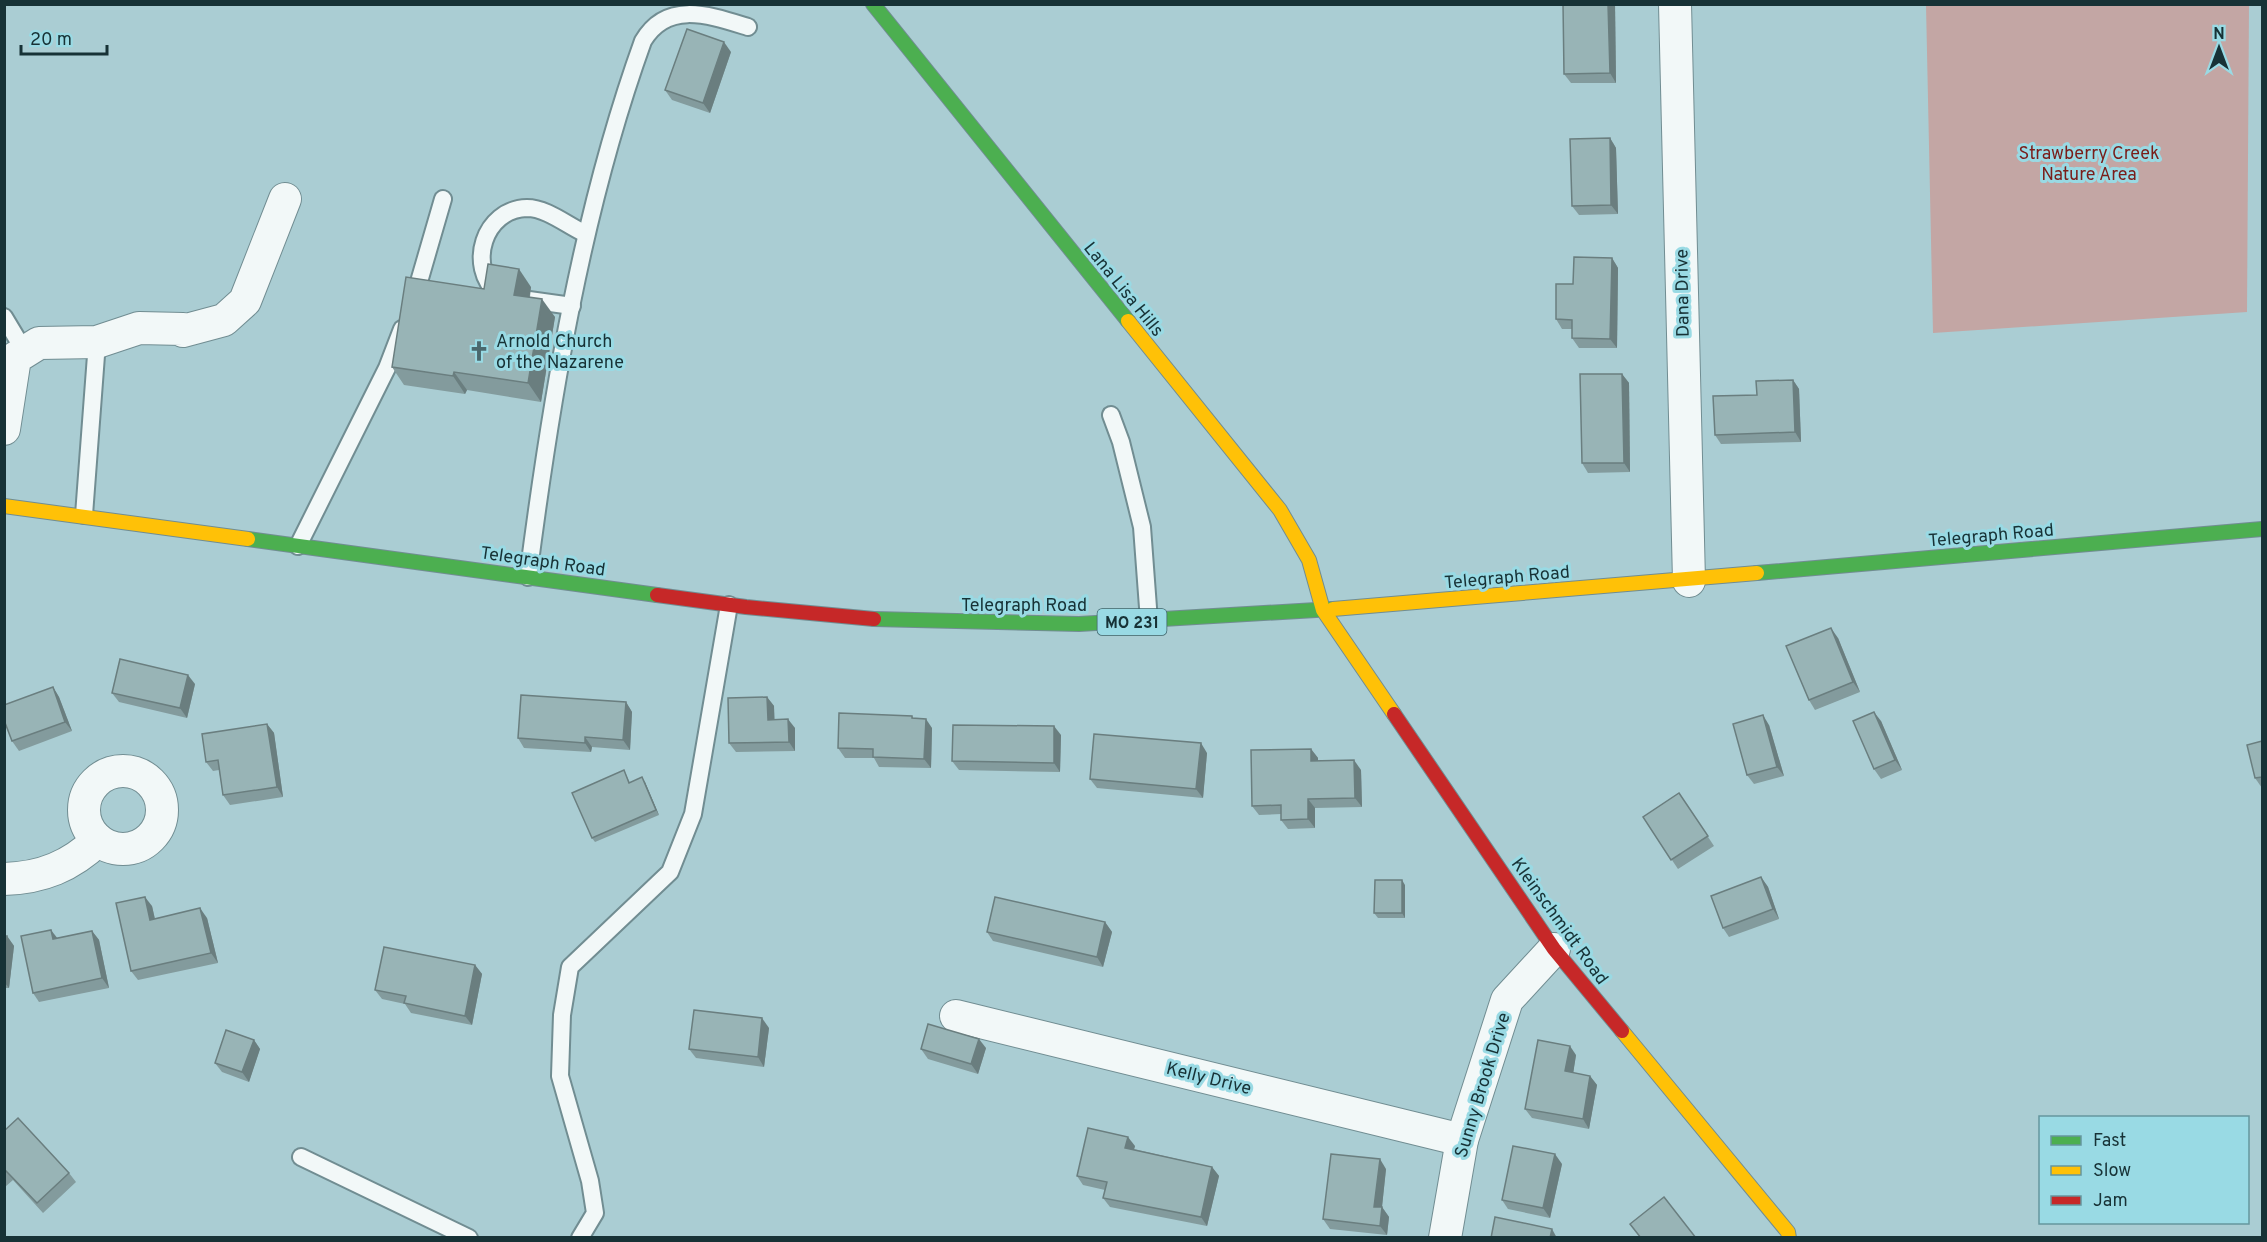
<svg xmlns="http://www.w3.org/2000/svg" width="2267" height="1242" font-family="Overpass,sans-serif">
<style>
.green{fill:#c3a6a4}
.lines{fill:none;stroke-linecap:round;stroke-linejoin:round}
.lane-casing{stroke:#718d92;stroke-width:20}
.street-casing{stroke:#718d92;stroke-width:34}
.fast-casing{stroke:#718d92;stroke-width:16}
.slow-casing{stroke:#718d92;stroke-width:16}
.jam-casing{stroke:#718d92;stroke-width:16}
.lane{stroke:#f2f8f8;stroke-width:16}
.street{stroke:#f2f8f8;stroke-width:32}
.fast{stroke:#4caf50;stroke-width:14}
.slow{stroke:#ffc107;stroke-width:14}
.jam{stroke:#c62828;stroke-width:14}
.wall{fill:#839b9d}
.shaded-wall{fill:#6a7e7f}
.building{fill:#98b4b6;stroke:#6a7e7f;stroke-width:1.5}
.labels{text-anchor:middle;stroke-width:6;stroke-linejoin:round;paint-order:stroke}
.shield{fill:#99dae4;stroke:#3e646a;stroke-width:1.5}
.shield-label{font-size:16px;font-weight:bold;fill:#173236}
.park-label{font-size:18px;fill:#7a1d19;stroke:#99dae4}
.street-label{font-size:18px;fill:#173236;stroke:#99dae4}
.poi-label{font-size:18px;fill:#173236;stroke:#99dae4;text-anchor:start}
</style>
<rect width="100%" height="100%" fill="#aacdd3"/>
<path class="green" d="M 1926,5 L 2249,5 L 2247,312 L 1933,333 Z"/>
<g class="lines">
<g class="lane-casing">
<g id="lane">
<path d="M 498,294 C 466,266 484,209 527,208 C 547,208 568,226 586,234"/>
<path d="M 414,299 L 443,199"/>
<path d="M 529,300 L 572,306"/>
<path d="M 4,317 L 25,352"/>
<path d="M 1111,415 L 1121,442 L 1142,527 L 1149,621"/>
<path d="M 84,515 L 97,342"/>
<path d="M 298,546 L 387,368 L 402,329"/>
<path d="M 528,577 C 551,399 582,210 643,41 C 667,0 709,15 748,27"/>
<path d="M 301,1157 L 469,1238"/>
<path d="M 580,1238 L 595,1213 L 590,1181 L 560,1076 L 562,1015 L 570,967 L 670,872 L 693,814 L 729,605"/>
</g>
</g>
<g class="street-casing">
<g id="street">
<path d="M 1675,4 L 1689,581"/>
<path d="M 4,429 L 15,358 L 39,343 L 97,342 L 139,328 L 183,329 L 183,331 L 224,320 L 245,301 L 285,199"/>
<circle cx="123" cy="810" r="39"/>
<path d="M 4,879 C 42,878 71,866 98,840"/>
<path d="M 956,1016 L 1462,1140"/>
<path d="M 1445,1238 L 1462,1140 L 1507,1000 L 1554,949"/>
</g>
</g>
<g class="fast-casing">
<g id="fast">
<path d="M 873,4 L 1128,321"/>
<path d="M 248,539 L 657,595"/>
<path d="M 1757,573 L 2262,529"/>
<path d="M 874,619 L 1079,624 L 1333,609"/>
</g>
</g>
<g class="slow-casing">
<g id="slow">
<path d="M 1128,321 L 1280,510 L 1309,560 L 1323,610 L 1394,714"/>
<path d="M 4,506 L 248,539"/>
<path d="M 1333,609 L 1757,573"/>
<path d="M 1622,1031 L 1788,1232 L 1789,1238"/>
</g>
</g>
<g class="jam-casing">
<g id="jam">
<path d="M 657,595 L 746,607 L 874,619"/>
<path d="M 1394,714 L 1554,949 L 1622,1031"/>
</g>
</g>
<use href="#lane" class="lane"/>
<use href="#street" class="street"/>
<use href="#fast" class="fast"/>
<use href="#slow" class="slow"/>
<use href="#jam" class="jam"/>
</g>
<g class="wall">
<path d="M 1563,4 L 1615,4 L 1616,83 L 1571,83 L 1564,74 Z"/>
<path d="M 731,52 L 710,113 L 672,100 L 665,90 Z"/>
<path d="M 1610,138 L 1616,148 L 1618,214 L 1579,215 L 1572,206 Z"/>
<path d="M 1612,258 L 1618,268 L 1617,348 L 1579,348 L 1572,338 L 1572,329 L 1562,329 L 1556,319 L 1573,284 Z"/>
<path d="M 531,287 L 530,297 L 555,317 L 541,402 L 467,390 L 465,394 L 404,385 L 392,367 L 484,289 Z"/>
<path d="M 1622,374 L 1629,383 L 1630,472 L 1588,473 L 1582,463 Z"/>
<path d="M 1793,380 L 1799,389 L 1801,442 L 1721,444 L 1715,435 Z"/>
<path d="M 1838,638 L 1860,692 L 1815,710 L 1809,700 Z"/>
<path d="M 195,684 L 187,718 L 119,702 L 112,693 Z"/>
<path d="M 53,687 L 59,697 L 72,731 L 19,751 L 12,741 Z"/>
<path d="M 767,697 L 774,706 L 774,720 L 795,728 L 795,751 L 736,752 L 729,743 Z"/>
<path d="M 626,702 L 632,712 L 630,750 L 592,747 L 591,752 L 524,748 L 518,738 Z"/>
<path d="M 912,716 L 914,719 L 932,728 L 931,768 L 879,767 L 874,758 L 845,758 L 838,748 Z"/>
<path d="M 1881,721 L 1902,770 L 1881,779 L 1874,769 Z"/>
<path d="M 267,724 L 274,733 L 283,797 L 230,805 L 223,795 L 219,770 L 213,771 L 206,762 Z"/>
<path d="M 1769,725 L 1784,776 L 1754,784 L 1747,775 Z"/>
<path d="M 1061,735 L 1060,772 L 959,770 L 952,761 Z"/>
<path d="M 2262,741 L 2262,788 L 2255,778 Z"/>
<path d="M 1311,749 L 1318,758 L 1318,761 L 1361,770 L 1362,807 L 1315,808 L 1315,828 L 1288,829 L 1281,820 L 1281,814 L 1259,815 L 1252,806 Z"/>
<path d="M 1207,753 L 1203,798 L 1097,788 L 1090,779 Z"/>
<path d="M 624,770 L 630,783 L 645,782 L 659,815 L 595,842 L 592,838 Z"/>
<path d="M 1679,793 L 1714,846 L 1678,869 L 1643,817 Z"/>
<path d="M 1761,877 L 1768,887 L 1779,919 L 1729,937 L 1723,928 Z"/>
<path d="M 1405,885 L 1405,918 L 1378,918 L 1374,913 Z"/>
<path d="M 152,906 L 155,919 L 207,918 L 218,963 L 138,980 L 131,971 Z"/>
<path d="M 1105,922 L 1112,932 L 1103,967 L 993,941 L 987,932 Z"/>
<path d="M 92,931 L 99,940 L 109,988 L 39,1002 L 33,993 L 57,938 Z"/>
<path d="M 4,936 L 7,936 L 14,946 L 9,988 L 4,988 Z"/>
<path d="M 475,965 L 482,974 L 472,1025 L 411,1013 L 405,1004 L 382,999 L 375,990 Z"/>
<path d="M 769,1028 L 764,1067 L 696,1058 L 689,1049 Z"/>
<path d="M 254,1040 L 260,1049 L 249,1082 L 222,1072 L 215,1063 Z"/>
<path d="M 986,1048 L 978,1074 L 928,1059 L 921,1049 Z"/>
<path d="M 1576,1055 L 1573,1073 L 1590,1076 L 1597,1085 L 1589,1129 L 1532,1118 L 1525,1109 Z"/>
<path d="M 4,1131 L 69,1173 L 76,1182 L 43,1213 L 13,1180 L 5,1187 L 4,1187 Z"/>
<path d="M 1135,1146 L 1134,1149 L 1212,1167 L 1219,1176 L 1207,1226 L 1110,1207 L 1103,1198 L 1105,1190 L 1083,1185 L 1077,1176 Z"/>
<path d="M 1562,1164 L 1550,1218 L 1508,1209 L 1502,1200 Z"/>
<path d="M 1386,1169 L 1382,1207 L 1389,1217 L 1387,1235 L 1330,1229 L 1323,1219 Z"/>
</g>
<g class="shaded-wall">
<path d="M 1608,4 L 1615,4 L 1616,83 L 1610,73 Z"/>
<path d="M 724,42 L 731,52 L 710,113 L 703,103 Z"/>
<path d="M 1610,138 L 1616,148 L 1618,214 L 1611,205 Z"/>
<path d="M 1612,258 L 1618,268 L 1617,348 L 1610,339 Z"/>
<path d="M 519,269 L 531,287 L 527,313 L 514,295 Z"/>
<path d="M 542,299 L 555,317 L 541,402 L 528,383 Z"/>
<path d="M 454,372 L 467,390 L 465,394 L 453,376 Z"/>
<path d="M 1622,374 L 1629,383 L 1630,472 L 1624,463 Z"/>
<path d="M 1793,380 L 1799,389 L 1801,442 L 1795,432 Z"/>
<path d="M 1831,628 L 1838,638 L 1860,692 L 1853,682 Z"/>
<path d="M 188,675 L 195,684 L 187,718 L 180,708 Z"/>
<path d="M 53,687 L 59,697 L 72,731 L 65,722 Z"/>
<path d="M 767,697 L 774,706 L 775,729 L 768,720 Z"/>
<path d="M 626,702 L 632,712 L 630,750 L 623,740 Z"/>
<path d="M 1874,712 L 1881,721 L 1902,770 L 1895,760 Z"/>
<path d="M 1763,715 L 1769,725 L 1784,776 L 1777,767 Z"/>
<path d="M 788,719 L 795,728 L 795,751 L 789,742 Z"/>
<path d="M 926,719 L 932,728 L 931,768 L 924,759 Z"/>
<path d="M 267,724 L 274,733 L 283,797 L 277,787 Z"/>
<path d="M 1054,726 L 1061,735 L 1060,772 L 1054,763 Z"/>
<path d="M 585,737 L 592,747 L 591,752 L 585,743 Z"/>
<path d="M 1201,743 L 1207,753 L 1203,798 L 1196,789 Z"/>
<path d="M 1311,749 L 1318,758 L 1318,771 L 1311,761 Z"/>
<path d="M 1354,760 L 1361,770 L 1362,807 L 1355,798 Z"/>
<path d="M 642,777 L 645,782 L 659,815 L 656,810 Z"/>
<path d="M 1308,799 L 1315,808 L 1315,828 L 1308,819 Z"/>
<path d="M 1761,877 L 1768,887 L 1779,919 L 1773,909 Z"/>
<path d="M 1402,880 L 1405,885 L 1405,918 L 1402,913 Z"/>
<path d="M 145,897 L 152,906 L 157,929 L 150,920 Z"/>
<path d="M 200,908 L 207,918 L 218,963 L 211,953 Z"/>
<path d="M 1105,922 L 1112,932 L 1103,967 L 1097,957 Z"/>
<path d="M 51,930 L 58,939 L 53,939 Z"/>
<path d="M 92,931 L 99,940 L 109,988 L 102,978 Z"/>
<path d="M 7,936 L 14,946 L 9,988 L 4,982 L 4,959 Z"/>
<path d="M 475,965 L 482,974 L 472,1025 L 465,1016 Z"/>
<path d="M 762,1018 L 769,1028 L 764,1067 L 758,1057 Z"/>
<path d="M 979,1039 L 986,1048 L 978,1074 L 971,1064 Z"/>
<path d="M 254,1040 L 260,1049 L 249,1082 L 242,1072 Z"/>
<path d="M 1570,1046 L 1576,1055 L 1572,1081 L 1565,1071 Z"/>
<path d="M 1590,1076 L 1597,1085 L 1589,1129 L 1583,1119 Z"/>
<path d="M 1128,1137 L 1135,1146 L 1132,1157 L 1125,1148 Z"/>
<path d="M 1555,1154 L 1562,1164 L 1550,1218 L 1543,1208 Z"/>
<path d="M 1380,1159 L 1386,1169 L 1381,1216 L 1374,1207 Z"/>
<path d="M 1212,1167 L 1219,1176 L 1207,1226 L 1201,1217 Z"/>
<path d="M 1382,1207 L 1389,1217 L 1387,1235 L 1380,1226 Z"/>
<path d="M 1552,1229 L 1557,1238 L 1550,1238 Z"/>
</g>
<g class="building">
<path d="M 1563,4 L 1608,4 L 1610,73 L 1564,74 Z"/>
<path d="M 687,29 L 724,42 L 703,103 L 665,90 Z"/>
<path d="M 1610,138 L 1611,205 L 1572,206 L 1570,139 Z"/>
<path d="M 1574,257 L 1612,258 L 1610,339 L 1572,338 L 1572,320 L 1556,319 L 1556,284 L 1573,284 Z"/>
<path d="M 488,264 L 519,269 L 514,295 L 542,299 L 528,383 L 454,372 L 453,376 L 392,367 L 406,277 L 484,289 Z"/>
<path d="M 1580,374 L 1622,374 L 1624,463 L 1582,463 Z"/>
<path d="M 1793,380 L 1795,432 L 1715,435 L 1713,396 L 1757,395 L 1756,381 Z"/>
<path d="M 1831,628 L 1853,682 L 1809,700 L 1786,646 Z"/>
<path d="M 120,659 L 188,675 L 180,708 L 112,693 Z"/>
<path d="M 53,687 L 65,722 L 12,741 L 4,720 L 4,705 Z"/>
<path d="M 521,695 L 626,702 L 623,740 L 585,737 L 585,743 L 518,738 Z"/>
<path d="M 767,697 L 768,720 L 788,719 L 789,742 L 729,743 L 728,698 Z"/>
<path d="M 1874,712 L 1895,760 L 1874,769 L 1853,721 Z"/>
<path d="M 839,713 L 912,716 L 912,718 L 926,719 L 924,759 L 873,757 L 873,749 L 838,748 Z"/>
<path d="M 1763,715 L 1777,767 L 1747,775 L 1733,724 Z"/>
<path d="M 267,724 L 277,787 L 223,795 L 218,760 L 206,762 L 202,734 Z"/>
<path d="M 953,725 L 1054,726 L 1054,763 L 952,761 Z"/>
<path d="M 1094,734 L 1201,743 L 1196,789 L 1090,779 Z"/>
<path d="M 2262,741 L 2262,777 L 2255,778 L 2247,745 Z"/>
<path d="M 1311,749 L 1311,761 L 1354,760 L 1355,798 L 1308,799 L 1308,819 L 1281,820 L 1281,805 L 1252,806 L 1251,750 Z"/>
<path d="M 624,770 L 629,783 L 642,777 L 656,810 L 592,838 L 572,793 Z"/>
<path d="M 1679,793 L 1708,836 L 1671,860 L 1643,817 Z"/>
<path d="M 1761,877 L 1773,909 L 1723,928 L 1711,896 Z"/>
<path d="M 1375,880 L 1402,880 L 1402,913 L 1374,913 Z"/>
<path d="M 145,897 L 150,920 L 200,908 L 211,953 L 131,971 L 116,903 Z"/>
<path d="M 995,897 L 1105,922 L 1097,957 L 987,932 Z"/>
<path d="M 51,930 L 53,939 L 92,931 L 102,978 L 33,993 L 21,936 Z"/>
<path d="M 4,936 L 7,936 L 4,959 Z"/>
<path d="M 384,947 L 475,965 L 465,1016 L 404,1003 L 406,996 L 375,990 Z"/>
<path d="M 694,1010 L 762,1018 L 758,1057 L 689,1049 Z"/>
<path d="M 928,1024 L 979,1039 L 971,1064 L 921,1049 Z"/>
<path d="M 226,1030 L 254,1040 L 242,1072 L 215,1063 Z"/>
<path d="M 1538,1040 L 1570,1046 L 1565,1071 L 1590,1076 L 1583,1119 L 1525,1109 Z"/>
<path d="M 18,1118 L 69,1173 L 37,1203 L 6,1171 L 4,1172 L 4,1131 Z"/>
<path d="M 1088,1128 L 1128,1137 L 1125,1148 L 1212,1167 L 1201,1217 L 1103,1198 L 1107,1182 L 1077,1176 Z"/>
<path d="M 1513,1146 L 1555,1154 L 1543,1208 L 1502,1200 Z"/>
<path d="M 1331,1154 L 1380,1159 L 1374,1207 L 1382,1207 L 1380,1226 L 1323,1219 Z"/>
<path d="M 1664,1197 L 1696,1238 L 1641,1238 L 1630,1224 Z"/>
<path d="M 1495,1217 L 1552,1229 L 1550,1238 L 1491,1238 Z"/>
</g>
<defs>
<g id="church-bare" transform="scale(1.62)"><path d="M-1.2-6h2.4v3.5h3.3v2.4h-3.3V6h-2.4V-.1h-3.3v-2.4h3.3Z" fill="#4a686d" stroke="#99dae4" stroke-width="2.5" paint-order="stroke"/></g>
</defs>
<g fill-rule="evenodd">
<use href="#church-bare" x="479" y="351"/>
</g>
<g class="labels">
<rect class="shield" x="1097.5" y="609" width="69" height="26" rx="4.5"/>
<g class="shield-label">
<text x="1132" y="628">MO 231</text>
</g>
<g class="park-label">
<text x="2089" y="159">Strawberry Creek<tspan x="2089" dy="21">Nature Area</tspan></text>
</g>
<g class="street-label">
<text transform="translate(1124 289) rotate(51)" y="6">Lana Lisa Hills</text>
<text transform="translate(1682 293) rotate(-91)" y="6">Dana Drive</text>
<text transform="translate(1991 535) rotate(-5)" y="6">Telegraph Road</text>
<text transform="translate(543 561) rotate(8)" y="6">Telegraph Road</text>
<text transform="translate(1507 577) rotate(-5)" y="6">Telegraph Road</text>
<text x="1024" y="611">Telegraph Road</text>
<text transform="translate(1560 921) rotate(54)" y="6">Kleinschmidt Road</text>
<text transform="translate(1209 1078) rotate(14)" y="6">Kelly Drive</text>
<text transform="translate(1482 1085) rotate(-73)" y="6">Sunny Brook Drive</text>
</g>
<g class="poi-label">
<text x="496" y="347">Arnold Church<tspan x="496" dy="21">of the Nazarene</tspan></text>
</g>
</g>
<rect width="2267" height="1242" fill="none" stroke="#173236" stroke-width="12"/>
<rect x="2039" y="1116" width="210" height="108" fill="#99dae4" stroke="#65979e" stroke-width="1.5"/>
<rect x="2051" y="1136" width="30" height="9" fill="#4caf50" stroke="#65979e" stroke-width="1.5"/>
<text x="2093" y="1146" font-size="18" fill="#173236">Fast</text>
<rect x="2051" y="1166" width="30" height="9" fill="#ffc107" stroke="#65979e" stroke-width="1.5"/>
<text x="2093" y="1176" font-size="18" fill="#173236">Slow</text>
<rect x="2051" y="1196" width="30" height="9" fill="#c62828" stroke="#65979e" stroke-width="1.5"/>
<text x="2093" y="1206" font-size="18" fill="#173236">Jam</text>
<g transform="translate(2219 48)" stroke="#99dae4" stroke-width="4.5" paint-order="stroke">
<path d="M0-4.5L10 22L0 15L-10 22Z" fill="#173236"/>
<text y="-9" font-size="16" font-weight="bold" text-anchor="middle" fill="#173236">N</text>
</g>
<path d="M21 45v9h86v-9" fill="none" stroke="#173236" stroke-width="3"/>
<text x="30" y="45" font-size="18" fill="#173236" stroke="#99dae4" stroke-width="4.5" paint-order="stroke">20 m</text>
</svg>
